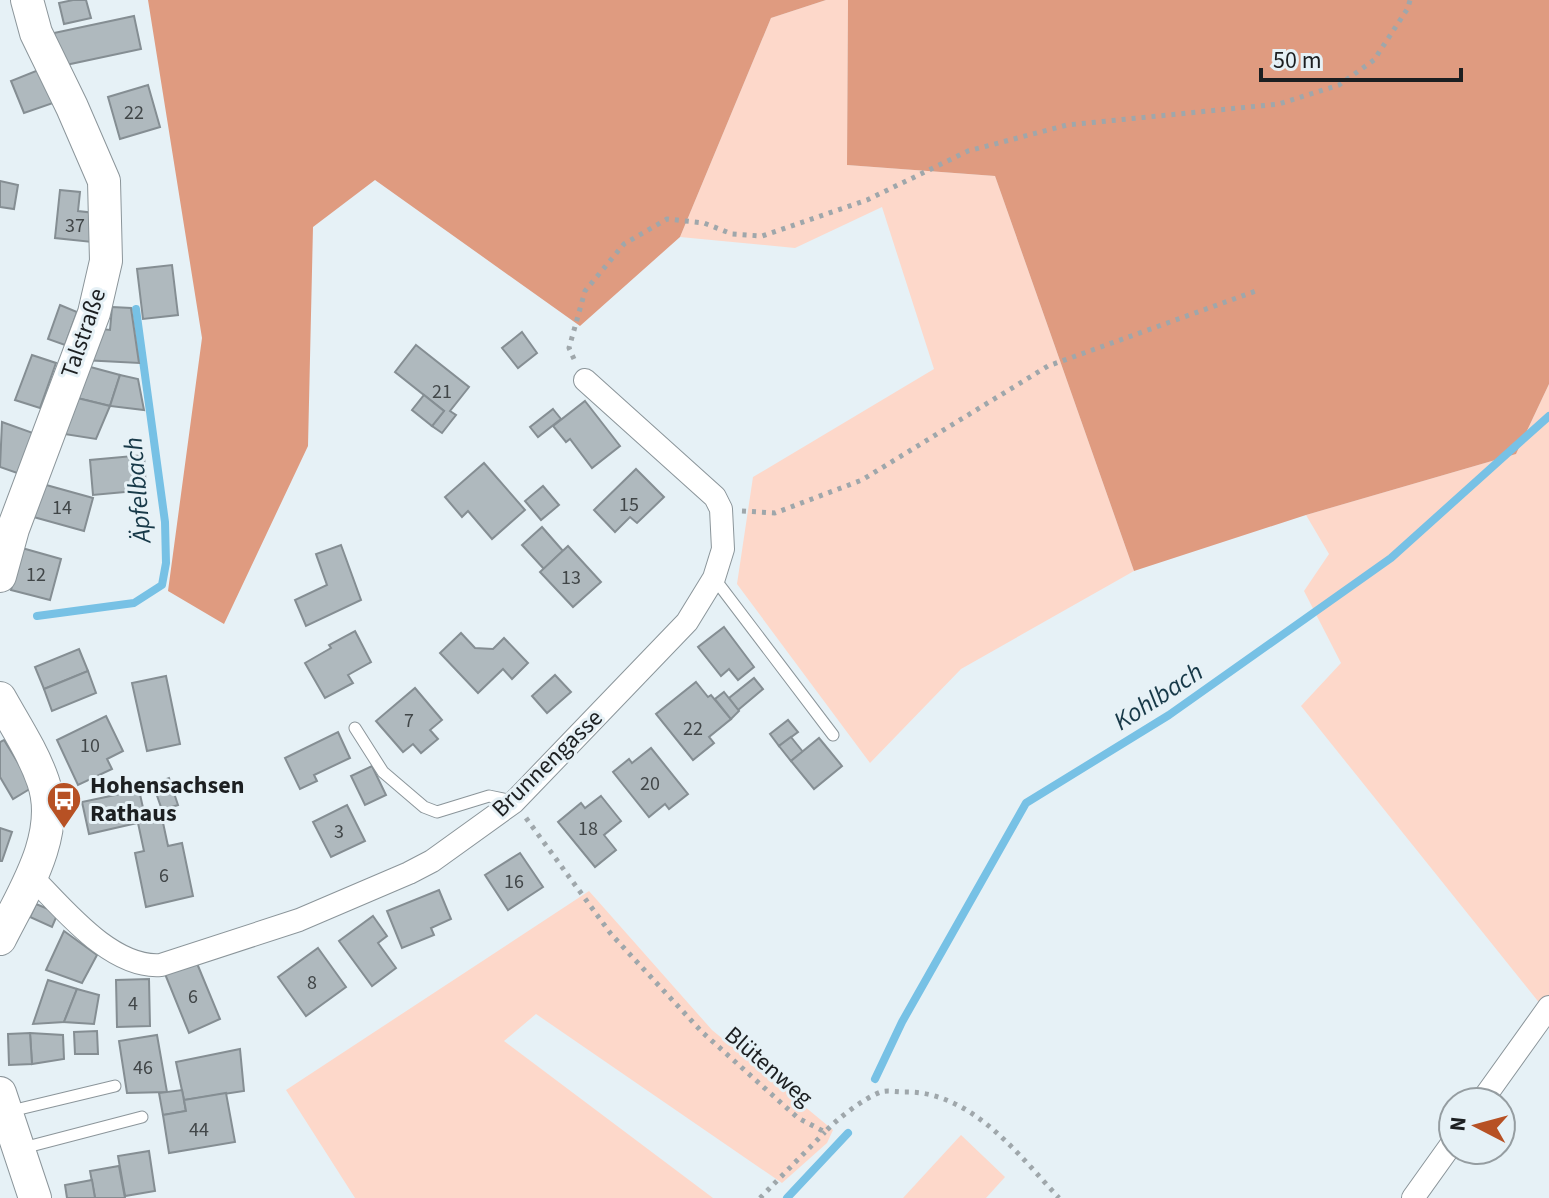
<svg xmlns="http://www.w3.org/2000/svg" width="1549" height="1198" font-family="'Source Sans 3',sans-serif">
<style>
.green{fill:#fdd8ca}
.forest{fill:#df9b80}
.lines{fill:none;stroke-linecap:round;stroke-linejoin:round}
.stream{stroke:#77c1e5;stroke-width:8}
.building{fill:#afb9be;stroke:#858e93;stroke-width:2}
.lane-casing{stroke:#8b959a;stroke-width:13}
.street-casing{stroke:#8b959a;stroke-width:24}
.secondary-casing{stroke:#8b959a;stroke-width:34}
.path{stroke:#9fa7ab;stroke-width:5;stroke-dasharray:4 6;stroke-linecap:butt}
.lane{stroke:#fff;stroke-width:11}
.street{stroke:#fff;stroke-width:22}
.secondary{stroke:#fff;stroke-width:32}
.labels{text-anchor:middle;stroke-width:6;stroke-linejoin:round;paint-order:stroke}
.number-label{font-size:20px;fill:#414648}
.street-label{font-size:24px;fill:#1c1f21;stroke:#e6f1f6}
.poi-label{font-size:24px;font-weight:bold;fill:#1c1f21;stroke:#e6f1f6;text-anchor:start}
.water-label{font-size:26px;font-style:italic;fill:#173948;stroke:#e6f1f6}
</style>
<rect width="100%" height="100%" fill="#e6f1f6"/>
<g class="green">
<path d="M 826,0 L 848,0 L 847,165 L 995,176 L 1134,571 L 961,669 L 870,763 L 737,584 L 753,477 L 934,369 L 882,207 L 795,248 L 680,237 L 771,18 Z"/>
<path d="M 1549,384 L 1549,1015 L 1301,706 L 1341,663 L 1304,591 L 1329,554 L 1306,515 L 1516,454 Z"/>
<path d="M 589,891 L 712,1030 L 833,1130 L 827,1143 L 782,1183 L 536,1014 L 504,1041 L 713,1198 L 355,1198 L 286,1090 Z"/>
<path d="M 961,1135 L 1005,1177 L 986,1198 L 903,1198 Z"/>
</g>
<g class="forest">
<path d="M 148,0 L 826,0 L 771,18 L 680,237 L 580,326 L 375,180 L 313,227 L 308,446 L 224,624 L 168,591 L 202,338 Z"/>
<path d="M 848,0 L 1549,0 L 1549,384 L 1516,454 L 1306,515 L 1134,571 L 995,176 L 847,165 Z"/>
</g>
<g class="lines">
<g class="stream">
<path d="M 37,616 L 134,603 L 162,585 L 166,563 L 165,522 L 136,309"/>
<path d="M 875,1079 L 902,1022 L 1026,803 L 1169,715 L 1391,558 L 1549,416"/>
<path d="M 787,1198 L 848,1133"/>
</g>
</g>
<g class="building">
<path d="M 73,0 L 86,0 L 91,18 L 64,24 L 59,3 Z"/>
<path d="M 134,16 L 141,49 L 61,66 L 54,33 Z"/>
<path d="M 41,69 L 56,102 L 24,113 L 11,81 Z"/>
<path d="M 148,85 L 160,127 L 120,139 L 108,97 Z"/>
<path d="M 0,181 L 18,185 L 14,209 L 0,207 Z"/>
<path d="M 60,190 L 80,192 L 78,211 L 95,213 L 92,242 L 55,238 Z"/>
<path d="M 172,265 L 178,315 L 143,319 L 137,269 Z"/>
<path d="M 60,305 L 77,312 L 65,345 L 48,339 Z"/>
<path d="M 112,307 L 131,308 L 139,363 L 83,360 L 93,328 L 110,330 Z"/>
<path d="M 522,332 L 537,353 L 518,368 L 502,348 Z"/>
<path d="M 416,345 L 469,387 L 450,411 L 456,415 L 442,433 L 432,426 L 444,411 L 395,372 Z"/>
<path d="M 32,355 L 56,363 L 40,408 L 15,400 Z"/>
<path d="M 83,365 L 120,375 L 110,406 L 69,396 Z"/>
<path d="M 120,375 L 138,379 L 144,410 L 110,406 Z"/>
<path d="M 424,395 L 444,411 L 432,426 L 412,410 Z"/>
<path d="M 69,396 L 110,406 L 96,439 L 58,433 Z"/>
<path d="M 585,401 L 620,446 L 592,468 L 570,439 L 566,442 L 553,426 Z"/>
<path d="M 553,409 L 561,419 L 538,437 L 530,427 Z"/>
<path d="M 2,422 L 33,433 L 20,474 L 0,467 Z"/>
<path d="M 144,455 L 146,490 L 93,495 L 90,460 Z"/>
<path d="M 484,463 L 525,510 L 492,539 L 468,511 L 462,517 L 445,497 Z"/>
<path d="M 636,469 L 664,497 L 637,523 L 630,517 L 615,532 L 594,510 Z"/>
<path d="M 39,483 L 93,498 L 84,531 L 30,516 Z"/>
<path d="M 543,486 L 559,505 L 541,520 L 525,501 Z"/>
<path d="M 542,527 L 563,551 L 544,569 L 522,545 Z"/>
<path d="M 341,545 L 361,600 L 306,626 L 295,600 L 327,585 L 316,554 Z"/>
<path d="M 568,546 L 601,582 L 573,607 L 540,572 Z"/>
<path d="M 22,548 L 61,559 L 50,600 L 11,590 Z"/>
<path d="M 724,627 L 754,667 L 738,680 L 729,669 L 721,676 L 698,647 Z"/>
<path d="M 355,631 L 371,662 L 348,675 L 353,683 L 325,698 L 305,663 L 331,648 L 329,645 Z"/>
<path d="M 461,633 L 475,648 L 493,649 L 504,638 L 528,663 L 512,679 L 503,669 L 478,693 L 440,653 Z"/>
<path d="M 79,649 L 88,671 L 44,689 L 35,667 Z"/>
<path d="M 88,671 L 96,693 L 52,711 L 44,689 Z"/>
<path d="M 555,675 L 571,692 L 547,713 L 532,696 Z"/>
<path d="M 166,676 L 180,744 L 147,751 L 132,683 Z"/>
<path d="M 754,678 L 763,689 L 738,710 L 729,698 Z"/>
<path d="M 696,682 L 708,697 L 711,695 L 731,719 L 709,737 L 714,743 L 693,760 L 656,714 Z"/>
<path d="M 415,688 L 442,720 L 430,730 L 438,739 L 421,753 L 413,744 L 403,752 L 376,721 Z"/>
<path d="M 724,692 L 739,711 L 731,719 L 715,699 Z"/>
<path d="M 106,716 L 123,751 L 107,759 L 112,769 L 78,785 L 57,740 Z"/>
<path d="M 788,720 L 798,732 L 779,746 L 770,734 Z"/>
<path d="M 338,732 L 350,758 L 314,775 L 317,781 L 300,789 L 285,758 Z"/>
<path d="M 791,737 L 803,752 L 791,761 L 779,746 Z"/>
<path d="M 819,738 L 842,766 L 814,789 L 791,761 Z"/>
<path d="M 4,740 L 33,787 L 13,799 L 0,777 L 0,742 Z"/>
<path d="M 651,748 L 688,794 L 669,809 L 665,804 L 649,817 L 613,772 L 629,759 L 632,763 Z"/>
<path d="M 372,766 L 386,795 L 365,805 L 351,776 Z"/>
<path d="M 169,778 L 178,805 L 162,810 L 153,784 Z"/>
<path d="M 139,790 L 146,821 L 89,834 L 82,802 Z"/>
<path d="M 601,796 L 621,821 L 604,835 L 616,850 L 595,867 L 558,822 L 581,803 L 585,808 Z"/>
<path d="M 347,805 L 365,841 L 331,857 L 313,822 Z"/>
<path d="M 162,818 L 168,846 L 182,843 L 193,896 L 146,907 L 135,853 L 144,851 L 138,823 Z"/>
<path d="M 0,828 L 12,832 L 2,861 L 0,861 Z"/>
<path d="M 520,853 L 543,887 L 508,910 L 485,875 Z"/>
<path d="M 439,890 L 451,919 L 431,928 L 434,935 L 402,948 L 387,911 Z"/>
<path d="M 36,904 L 58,913 L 52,927 L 30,917 Z"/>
<path d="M 373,916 L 387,936 L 378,943 L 396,968 L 372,986 L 339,941 Z"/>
<path d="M 64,931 L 97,955 L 82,983 L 46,970 Z"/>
<path d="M 318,948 L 346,987 L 306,1016 L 278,977 Z"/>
<path d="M 196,961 L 220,1019 L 189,1033 L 165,974 Z"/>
<path d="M 149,979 L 150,1026 L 117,1027 L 116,980 Z"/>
<path d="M 48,980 L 77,989 L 64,1022 L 33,1024 Z"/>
<path d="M 77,989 L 99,995 L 94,1024 L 64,1022 Z"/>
<path d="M 97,1031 L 98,1054 L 75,1054 L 74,1032 Z"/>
<path d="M 30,1033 L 63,1035 L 64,1059 L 32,1064 Z"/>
<path d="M 30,1033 L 32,1064 L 9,1065 L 8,1034 Z"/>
<path d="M 157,1035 L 167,1092 L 127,1093 L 119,1041 Z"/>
<path d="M 240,1049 L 244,1091 L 184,1100 L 176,1062 Z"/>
<path d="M 182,1090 L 186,1111 L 163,1115 L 159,1093 Z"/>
<path d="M 226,1093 L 235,1142 L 169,1153 L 163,1115 L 186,1111 L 184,1100 Z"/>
<path d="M 149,1151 L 155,1191 L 125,1196 L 118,1156 Z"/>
<path d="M 119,1166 L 125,1198 L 95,1198 L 90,1171 Z"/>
<path d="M 92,1180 L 95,1198 L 67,1198 L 65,1185 Z"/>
</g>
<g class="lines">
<g class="lane-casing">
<g id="lane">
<path d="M 714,578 L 833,735"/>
<path d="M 355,728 L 383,772 L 424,807 L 437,812 L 489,796 L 513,801"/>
<path d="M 11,1111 L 115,1086"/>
<path d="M 23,1148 L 142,1117"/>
</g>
</g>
<g class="street-casing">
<g id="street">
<path d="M 31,876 C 63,908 111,969 161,965 L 299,920 L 409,873 L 432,861 L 514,802 L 687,622 L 714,578 L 723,549 L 721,509 L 715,497 L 585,380"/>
<path d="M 1481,1102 L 1549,1007"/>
<path d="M 1413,1198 L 1453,1142"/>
</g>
</g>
<g class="secondary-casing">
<g id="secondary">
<path d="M 0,576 L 13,529 L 94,313 L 106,261 L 104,181 L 72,107 L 36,33 L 27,0"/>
<path d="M 0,698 C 15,725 33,752 43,781 C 62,834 23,893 0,939"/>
<path d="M 0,1093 L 35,1198"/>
</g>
</g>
<g class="path">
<path d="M 574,359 L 569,348 L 585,291 L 624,244 L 667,219 L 704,223 L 732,234 L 762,236 L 867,200 L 968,151 L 1067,125 L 1279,104 L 1339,85 L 1374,60 L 1408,8 L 1410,0"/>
<path d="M 742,511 L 775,513 L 862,480 L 1048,366 L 1256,291"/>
<path d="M 526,818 L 611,934 L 702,1032 L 798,1118 L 825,1132 C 837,1119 864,1098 881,1092 C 887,1090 898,1092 905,1092 C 971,1091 1018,1154 1059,1198"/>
<path d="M 760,1198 L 825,1132"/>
</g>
<use href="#lane" class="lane"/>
<use href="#street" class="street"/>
<use href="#secondary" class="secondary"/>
</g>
<defs>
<g id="bus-pin" transform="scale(1.8)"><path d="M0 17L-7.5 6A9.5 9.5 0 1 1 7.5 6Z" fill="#b75124" stroke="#e6f1f6"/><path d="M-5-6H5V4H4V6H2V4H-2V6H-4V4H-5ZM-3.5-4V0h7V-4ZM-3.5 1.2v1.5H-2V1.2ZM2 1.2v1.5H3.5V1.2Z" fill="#fff"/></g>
</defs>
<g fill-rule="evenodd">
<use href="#bus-pin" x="64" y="799"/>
</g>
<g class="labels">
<g class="number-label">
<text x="134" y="119">22</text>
<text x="75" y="232">37</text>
<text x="442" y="398">21</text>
<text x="629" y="511">15</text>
<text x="62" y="514">14</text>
<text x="36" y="581">12</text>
<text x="571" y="584">13</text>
<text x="409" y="727">7</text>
<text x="693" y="735">22</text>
<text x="90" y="752">10</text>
<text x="650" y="790">20</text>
<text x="588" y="835">18</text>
<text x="339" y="838">3</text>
<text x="164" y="882">6</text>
<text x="514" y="888">16</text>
<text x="312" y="989">8</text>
<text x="193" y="1003">6</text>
<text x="133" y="1010">4</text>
<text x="143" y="1074">46</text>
<text x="199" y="1136">44</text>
</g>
<g class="street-label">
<text transform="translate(83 333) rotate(-71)" y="8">Talstraße</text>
<text transform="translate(547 763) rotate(-44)" y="8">Brunnengasse</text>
<text transform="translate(769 1066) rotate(41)" y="8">Blütenweg</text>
</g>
<g class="poi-label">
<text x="90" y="793">Hohensachsen<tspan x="90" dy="28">Rathaus</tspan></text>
</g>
<g class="water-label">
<text transform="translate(137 490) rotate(-95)" y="9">Äpfelbach</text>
<text transform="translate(1158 696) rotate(-33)" y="9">Kohlbach</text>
</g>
</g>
<g transform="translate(1477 1126) rotate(276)"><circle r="38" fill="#e6f1f6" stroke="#959da1" stroke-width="2"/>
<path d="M0-6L14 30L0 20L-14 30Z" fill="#b75124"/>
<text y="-12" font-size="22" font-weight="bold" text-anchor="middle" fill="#1c1f21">N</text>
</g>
<path d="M1261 68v12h200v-12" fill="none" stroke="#1c1f21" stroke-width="4"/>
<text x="1273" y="68" font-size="24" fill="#1c1f21" stroke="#e6f1f6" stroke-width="6" paint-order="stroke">50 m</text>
</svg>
